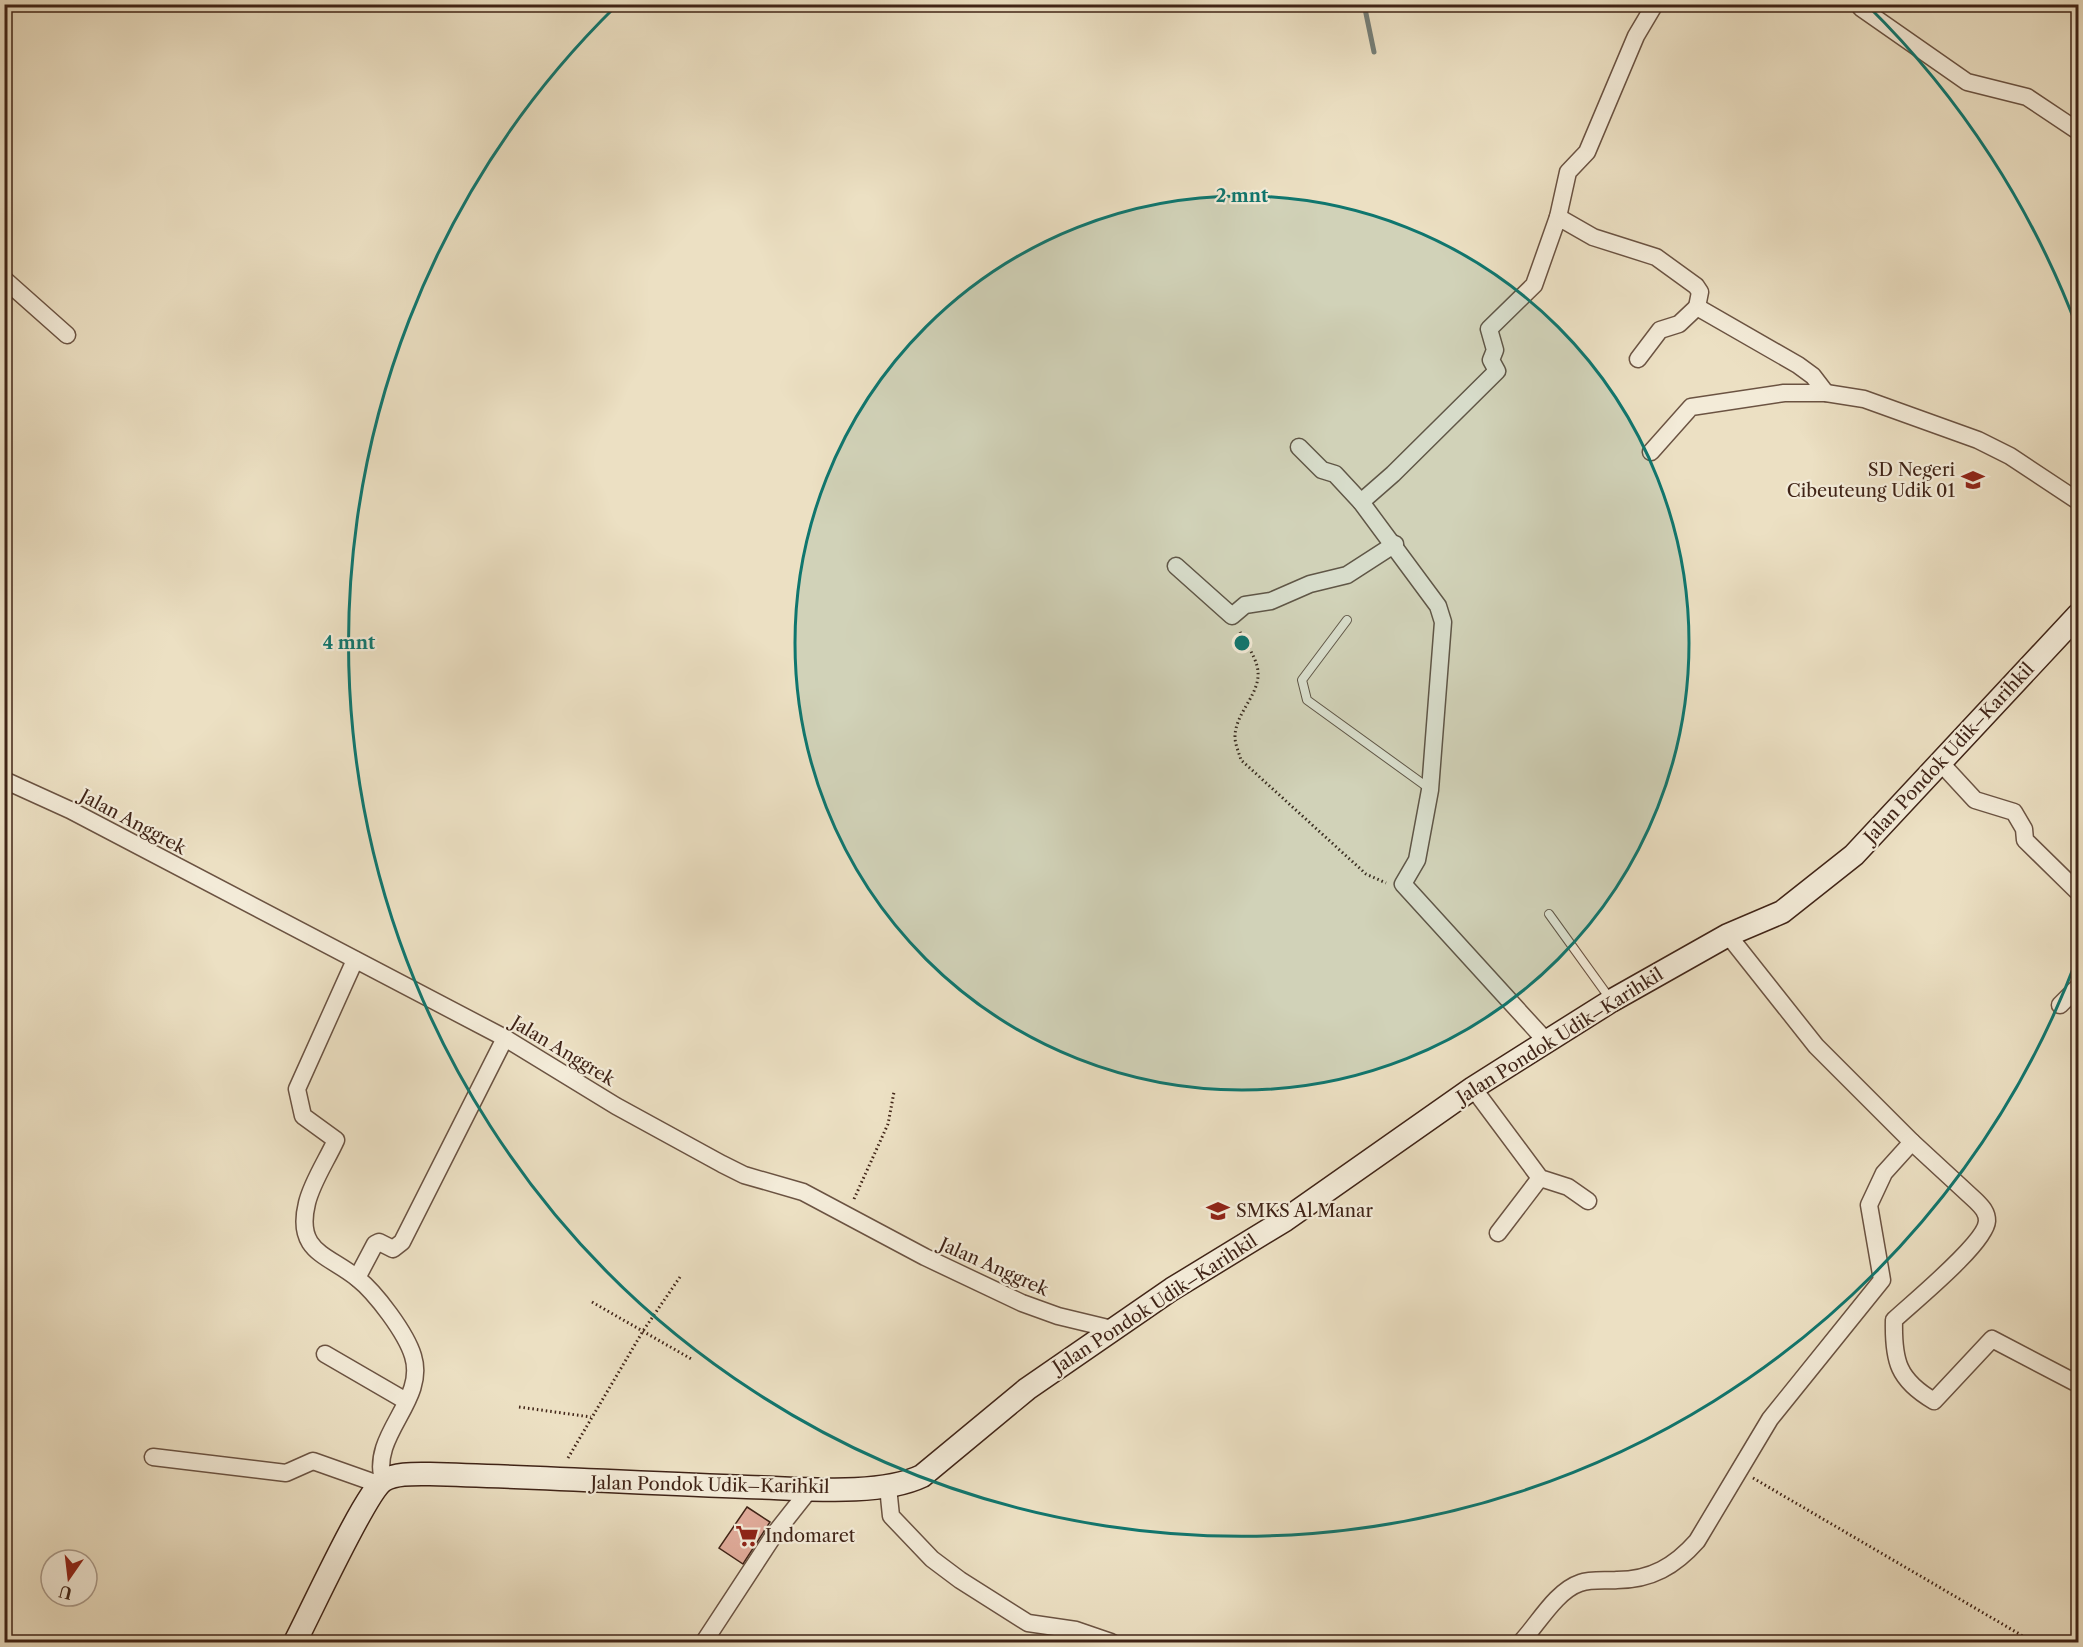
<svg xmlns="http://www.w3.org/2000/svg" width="2083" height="1647" font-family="'Libre Caslon Text',serif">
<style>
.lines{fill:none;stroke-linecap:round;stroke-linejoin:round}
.stream{stroke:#757f78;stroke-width:5}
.building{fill:#e0ab9a;stroke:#402417;stroke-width:1.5}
.lane-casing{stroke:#6b5342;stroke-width:10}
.street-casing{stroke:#6b5342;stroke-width:19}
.secondary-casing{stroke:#402417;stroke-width:25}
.path{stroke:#402417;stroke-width:3;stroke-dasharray:1.5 3;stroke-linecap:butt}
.lane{stroke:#f3ebd8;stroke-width:8}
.street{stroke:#f3ebd8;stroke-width:16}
.secondary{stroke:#f3ebd8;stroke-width:22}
.ring{fill:none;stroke:#0f766e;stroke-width:3}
.labels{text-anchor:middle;stroke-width:4.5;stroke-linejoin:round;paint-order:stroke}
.poi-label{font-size:18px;fill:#402417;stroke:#f3ebd8;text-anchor:start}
.street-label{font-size:18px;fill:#402417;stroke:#f3ebd8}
.centre{fill:#0f766e;stroke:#f3ebd8;stroke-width:3}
.ring-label{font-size:18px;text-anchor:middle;font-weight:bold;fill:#0f766e;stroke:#f3ebd8;stroke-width:4.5;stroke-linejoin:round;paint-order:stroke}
</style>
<rect width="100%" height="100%" fill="#ece0c3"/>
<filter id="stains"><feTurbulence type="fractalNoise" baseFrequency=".00333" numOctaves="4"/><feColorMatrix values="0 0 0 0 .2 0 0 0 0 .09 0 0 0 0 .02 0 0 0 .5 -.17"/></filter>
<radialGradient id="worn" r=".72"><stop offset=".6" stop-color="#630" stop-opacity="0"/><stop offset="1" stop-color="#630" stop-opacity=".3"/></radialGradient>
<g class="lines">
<path class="stream" d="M 1364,4 L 1374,52"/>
</g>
<path class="building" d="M 747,1507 L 770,1522 L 743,1564 L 719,1548 Z"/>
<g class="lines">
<g class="lane-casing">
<g id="lane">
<path d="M 1347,620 L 1302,680 L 1307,700 L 1430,789"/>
<path d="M 1549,914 L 1611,1000"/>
</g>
</g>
<g class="street-casing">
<g id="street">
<path d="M 1861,8 L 1967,82 L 2027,97 L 2078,131"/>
<path d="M 1558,217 L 1568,172 L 1587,152 L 1636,36 L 1655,4"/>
<path d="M 4,279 L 67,335"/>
<path d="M 1638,359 L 1660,330 L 1679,324 L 1697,307"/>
<path d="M 1299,447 L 1322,470 L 1335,474 L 1361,502 L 1438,606 L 1443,622 L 1430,790 L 1417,860 L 1403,884 L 1547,1042"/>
<path d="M 1651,452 L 1691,407 L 1784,393 L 1826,393 L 1864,399 L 1978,440 L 2010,456 L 2078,501"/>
<path d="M 1361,502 L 1393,474 L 1497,371 L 1491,360 L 1495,350 L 1489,329 L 1534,285 L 1558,217 L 1593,237 L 1656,257 L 1696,286 L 1700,292 L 1697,307 L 1798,365 L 1813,376 L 1826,393"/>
<path d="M 1176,566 L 1232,616 L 1245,605 L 1271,601 L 1310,584 L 1347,575 L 1395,544"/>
<path d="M 1939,761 L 1975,800 L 2014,812 L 2024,829 L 2025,840 L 2078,892"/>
<path d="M 4,780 L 70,810 L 505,1038 L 616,1106 L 722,1164 L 744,1175 L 803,1192 L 925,1257 L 1022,1303 L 1058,1316 L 1112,1329"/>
<path d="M 355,960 L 297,1089 L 303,1116 L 336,1140 C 327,1160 312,1182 307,1203 C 295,1252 327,1254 357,1278 C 376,1293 406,1333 413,1356 C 427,1401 370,1434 383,1481"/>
<path d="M 2060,1005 L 2078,987"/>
<path d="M 1473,1088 L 1540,1178 L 1568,1187 L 1588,1201"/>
<path d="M 1912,1142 L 1976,1201 C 1982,1207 1987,1212 1987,1221 C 1986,1243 1912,1303 1894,1320 C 1893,1361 1898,1380 1934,1401 L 1992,1339 L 2078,1384"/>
<path d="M 1498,1233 L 1540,1178"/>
<path d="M 357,1278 L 375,1244 L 379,1242 L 393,1249 L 402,1242 L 505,1038"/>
<path d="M 325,1354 L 406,1401"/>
<path d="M 153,1457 L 286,1473 L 313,1461 L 378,1484"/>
<path d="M 888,1487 L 891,1516 L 932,1559 L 960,1580 L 1028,1623 L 1076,1630 L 1111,1642"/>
<path d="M 704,1642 L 776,1532 L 810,1489"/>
<path d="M 1521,1642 C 1538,1624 1556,1591 1580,1583 C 1591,1579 1605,1581 1617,1580 C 1651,1580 1675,1566 1697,1541 L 1770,1419 L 1882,1280 L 1869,1205 L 1884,1173 L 1912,1142 L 1816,1046 L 1728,935"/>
</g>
</g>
<g class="secondary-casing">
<path id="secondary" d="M 295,1642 C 309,1616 366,1491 384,1480 C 397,1473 415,1474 430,1474 C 536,1477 641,1483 747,1487 C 798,1488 878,1497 922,1476 L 1027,1389 L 1172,1289 L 1285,1220 L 1473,1088 L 1611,1001 L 1728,935 L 1782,912 L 1854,855 L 2078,615"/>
</g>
<g class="path">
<path d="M 1240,632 C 1245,642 1254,654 1257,666 C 1264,692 1235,711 1235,737 C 1235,744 1239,753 1241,760 L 1366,874 L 1386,883"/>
<path d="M 854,1199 L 888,1124 L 894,1092"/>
<path d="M 592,1302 L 693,1360"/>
<path d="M 519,1407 L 591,1417"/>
<path d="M 568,1458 L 643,1331 L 680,1277"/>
<path d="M 1753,1478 L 2033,1642"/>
</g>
<use href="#lane" class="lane"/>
<use href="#street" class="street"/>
<use href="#secondary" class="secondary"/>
</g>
<circle cx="1242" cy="643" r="447" fill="#0f766e" fill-opacity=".12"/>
<g class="ring">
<circle cx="1242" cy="643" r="447"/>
<path d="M2078 956A893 893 0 1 1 616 6M1868 6A893 893 0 0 1 2078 330"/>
</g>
<defs>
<g id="school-bare" transform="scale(1.8)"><path d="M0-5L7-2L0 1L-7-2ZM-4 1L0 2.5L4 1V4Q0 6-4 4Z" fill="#8f2418" stroke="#f3ebd8" stroke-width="2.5" paint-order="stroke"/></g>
<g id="supermarket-bare" transform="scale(1.8)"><path d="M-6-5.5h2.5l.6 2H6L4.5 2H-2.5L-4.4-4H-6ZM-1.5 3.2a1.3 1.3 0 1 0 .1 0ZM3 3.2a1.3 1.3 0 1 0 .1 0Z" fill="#8f2418" stroke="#f3ebd8" stroke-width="2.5" paint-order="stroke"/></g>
</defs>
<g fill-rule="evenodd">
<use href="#school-bare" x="1973" y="480"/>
<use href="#school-bare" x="1218" y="1211"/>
<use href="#supermarket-bare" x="747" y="1536"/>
</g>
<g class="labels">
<g class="poi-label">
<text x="1955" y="476" text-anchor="end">SD Negeri<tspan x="1955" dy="21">Cibeuteung Udik 01</tspan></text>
<text x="1236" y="1217">SMKS Al Manar</text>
<text x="765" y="1542">Indomaret</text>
</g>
<g class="street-label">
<text transform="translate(1949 753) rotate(-47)" y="6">Jalan Pondok Udik–Karihkil</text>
<text transform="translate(133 822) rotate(28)" y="6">Jalan Anggrek</text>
<text transform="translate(1560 1036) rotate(-32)" y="6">Jalan Pondok Udik–Karihkil</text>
<text transform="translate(563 1051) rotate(31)" y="6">Jalan Anggrek</text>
<text transform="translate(994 1267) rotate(24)" y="6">Jalan Anggrek</text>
<text transform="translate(1155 1304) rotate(-33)" y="6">Jalan Pondok Udik–Karihkil</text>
<text transform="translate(710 1485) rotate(1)" y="6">Jalan Pondok Udik–Karihkil</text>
</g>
</g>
<circle cx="1242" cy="643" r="9" class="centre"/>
<g class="ring-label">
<text x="1242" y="202">2 mnt</text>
<text x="349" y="649">4 mnt</text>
</g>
<rect width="2083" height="1647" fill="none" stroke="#ece0c3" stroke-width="24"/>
<rect x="6" y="6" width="2071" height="1635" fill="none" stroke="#402417" stroke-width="3"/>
<rect x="12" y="12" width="2059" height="1623" fill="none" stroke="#402417" stroke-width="1.5"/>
<g transform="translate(69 1578) rotate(194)"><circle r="28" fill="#f3ebd8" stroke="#ab9b8b" stroke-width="1.5"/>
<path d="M0-4.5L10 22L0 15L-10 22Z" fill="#8f2418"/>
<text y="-9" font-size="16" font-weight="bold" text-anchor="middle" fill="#402417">U</text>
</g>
<rect width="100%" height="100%" filter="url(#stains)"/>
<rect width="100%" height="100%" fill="url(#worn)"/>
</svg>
